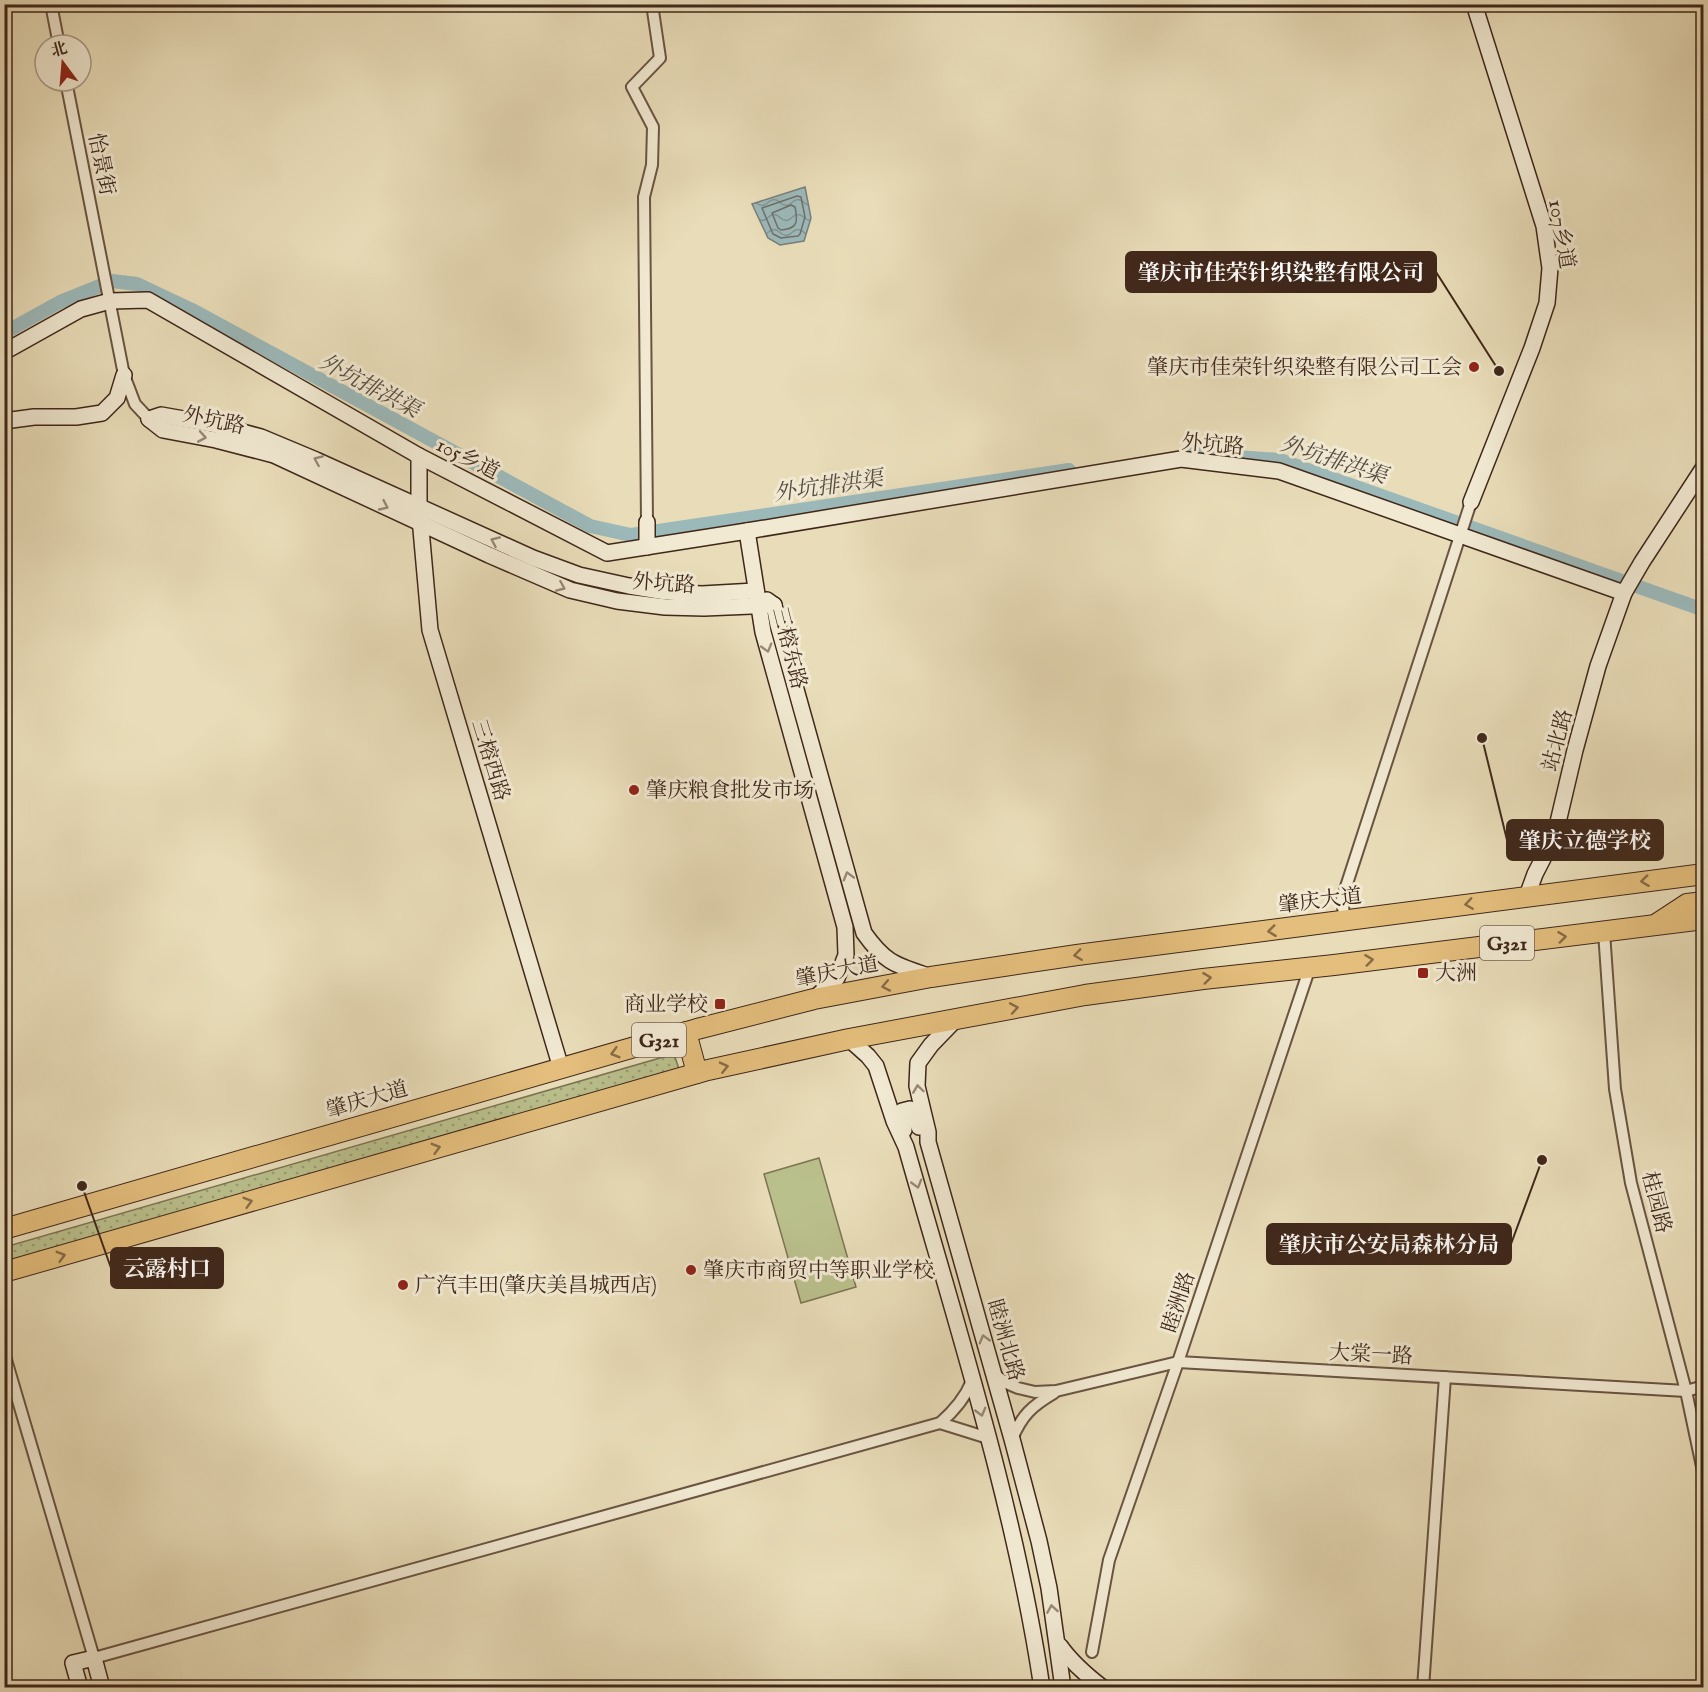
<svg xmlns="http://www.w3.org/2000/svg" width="1708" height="1692" font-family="'IM FELL English','Noto Serif SC',serif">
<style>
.grass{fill:url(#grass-dots);stroke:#7c7453;stroke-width:1.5}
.garden{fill:#bac08c;stroke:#7c7453;stroke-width:1.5}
.water{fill:url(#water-waves);stroke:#777f7a;stroke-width:1.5}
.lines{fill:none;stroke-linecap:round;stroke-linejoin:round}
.shore{stroke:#6e706a;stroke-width:1.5}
.canal{stroke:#9cb9ba;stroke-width:14}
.street-casing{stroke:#6a5442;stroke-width:14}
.secondary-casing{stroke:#3f271a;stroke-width:18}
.highway-casing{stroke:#3f271a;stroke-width:22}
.street{stroke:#f1e9d2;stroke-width:10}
.secondary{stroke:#f1e9d2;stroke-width:15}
.highway{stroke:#e4be7c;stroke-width:20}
.oneway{stroke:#988876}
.oneway2{stroke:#896b46}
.poi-dot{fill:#8f2418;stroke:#f1e9d2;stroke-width:2}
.labels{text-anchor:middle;stroke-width:6;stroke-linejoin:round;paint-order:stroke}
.shield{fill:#f1e9d2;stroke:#746151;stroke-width:1.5}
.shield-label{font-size:20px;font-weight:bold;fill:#3f271a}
.street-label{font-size:21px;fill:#3f271a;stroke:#f1e9d2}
.poi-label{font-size:21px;fill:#3f271a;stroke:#f1e9d2;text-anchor:start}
.water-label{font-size:22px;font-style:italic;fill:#564c42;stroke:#f1e9d2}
.leader{fill:none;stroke:#3f271a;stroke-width:2}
.callout-dot{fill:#3f271a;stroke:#f1e9d2;stroke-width:2}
.callout{fill:#3f271a;stroke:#3f271a;stroke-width:2}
.callout-label{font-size:22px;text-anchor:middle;font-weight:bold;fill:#fff}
</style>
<defs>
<pattern id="grass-dots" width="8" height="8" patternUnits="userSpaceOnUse" patternTransform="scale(1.5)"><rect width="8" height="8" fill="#bac08c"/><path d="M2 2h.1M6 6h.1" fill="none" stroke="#999c72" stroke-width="1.8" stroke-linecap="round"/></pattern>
<pattern id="water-waves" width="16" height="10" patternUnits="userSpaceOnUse" patternTransform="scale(1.5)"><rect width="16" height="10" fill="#9cb9ba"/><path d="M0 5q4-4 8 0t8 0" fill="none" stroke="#819696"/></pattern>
</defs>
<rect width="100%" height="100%" fill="#e9ddb9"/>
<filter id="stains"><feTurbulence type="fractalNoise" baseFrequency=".00333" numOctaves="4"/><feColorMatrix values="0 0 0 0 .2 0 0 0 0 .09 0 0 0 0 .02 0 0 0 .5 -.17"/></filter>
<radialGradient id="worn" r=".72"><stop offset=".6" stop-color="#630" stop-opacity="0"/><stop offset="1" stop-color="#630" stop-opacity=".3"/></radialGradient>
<path class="grass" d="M 674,1054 L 680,1072 L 5,1266 L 5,1247 Z"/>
<path class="garden" d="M 819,1158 L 856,1287 L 801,1303 L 764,1174 Z"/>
<path class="water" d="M 805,187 L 811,218 L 804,241 L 780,245 L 768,238 L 752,204 Z"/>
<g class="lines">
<g class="shore">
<path d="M 797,196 L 801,197 L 805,217 L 800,234 L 798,236 L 781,238 L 773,234 L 762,208 Z"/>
<path d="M 791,205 L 795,207 C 798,221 798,229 781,230 L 778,228 L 772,213 Z"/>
</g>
<g class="canal">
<path d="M 4,333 L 60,302 L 112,281 L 137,284 L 192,310 L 590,526 L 631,535 L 1069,470"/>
<path d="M 1191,454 L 1280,460 L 1704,610"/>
</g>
<g class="street-casing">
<g id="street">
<path d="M 51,4 L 59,45"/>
<path d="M 66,81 L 124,375 L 135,404 L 149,419"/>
<path d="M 647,522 L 644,197 L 652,165 L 653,127 L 632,87 L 660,58 L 652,4"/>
<path d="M 1345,922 L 1342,899 L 1471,502"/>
<path d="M 1604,932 L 1615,1089 L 1631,1183 L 1686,1391 L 1704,1476"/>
<path d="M 4,1353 L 94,1658 L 940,1423 C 954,1411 965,1398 972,1381"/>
<path d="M 994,1374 L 1006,1383 L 1018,1388 L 1035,1392 L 1056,1391 L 1178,1362 L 1686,1391 L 1704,1386"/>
<path d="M 940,1423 L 988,1438"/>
<path d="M 1012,1439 C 1022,1415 1032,1406 1054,1393"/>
<path d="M 1092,1652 L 1109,1560 L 1178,1362 L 1310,967"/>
<path d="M 1423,1688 L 1445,1377"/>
</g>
</g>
<g class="secondary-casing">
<g id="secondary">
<path d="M 4,352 L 81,309 L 110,301 L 148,300 L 419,456 L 607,553 L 747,531 L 763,632 L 845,927 L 846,955 L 837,978 L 814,999"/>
<path d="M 149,419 L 163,430 L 216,440 L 274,455 L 489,555 L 570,590 L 617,601 L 665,607 L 704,608 L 774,605"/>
<path d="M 149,419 L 161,415 L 212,424 L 261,437 L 316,460 L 533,558 L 579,575 L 629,586 L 666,592 L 702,594 L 755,591"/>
<path d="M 4,421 L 34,417 L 76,417 L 102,413 L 117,398 L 124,375"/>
<path d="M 419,456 L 419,507 L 430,630 L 561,1068"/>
<path d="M 1471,502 L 1532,348 L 1547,303 L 1550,268 L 1544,226 L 1474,4"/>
<path d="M 647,522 L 647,547"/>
<path d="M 747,531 L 1181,459 L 1279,471 L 1624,593"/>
<path d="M 767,600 L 774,605 L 778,625 L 864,933 C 886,964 896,965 931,977"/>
<path d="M 1527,896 L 1535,874 L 1555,835 L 1575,750 L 1598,666 L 1624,593 L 1642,562 L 1704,467"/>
<path d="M 957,1018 L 931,1045 L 918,1063 L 917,1086 L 928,1132 L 928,1142 L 1012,1439 L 1039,1541 L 1049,1588 L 1063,1688"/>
<path d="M 849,1039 L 868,1056 L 876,1066 L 894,1121 L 906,1147 C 956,1324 1015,1506 1042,1688"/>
<path d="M 904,1130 L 902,1111 L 910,1109 L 915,1112 L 919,1127"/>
<path d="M 1060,1646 C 1072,1663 1086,1675 1103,1688"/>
<path d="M 80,1688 L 73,1663 L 94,1658 L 102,1688"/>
</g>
</g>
<g class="highway-casing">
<g id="highway">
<path d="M 1658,923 L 1687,904 L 1704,902"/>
<path d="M 686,1032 L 697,1073"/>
<path d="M 4,1229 L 697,1029 L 814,999 L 931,977 L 1077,955 L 1704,874"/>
<path d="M 4,1272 L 708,1070 L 849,1039 L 1085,995 L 1203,979 L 1334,965 L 1704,919"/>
</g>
</g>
<use href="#street" class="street"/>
<use href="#secondary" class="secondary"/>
<use href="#highway" class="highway"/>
</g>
<defs><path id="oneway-chevron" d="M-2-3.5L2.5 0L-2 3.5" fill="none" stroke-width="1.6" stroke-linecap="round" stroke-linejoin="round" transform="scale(1.5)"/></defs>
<g class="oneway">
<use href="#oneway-chevron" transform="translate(202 437) rotate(10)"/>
<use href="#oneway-chevron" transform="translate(318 460) rotate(-157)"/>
<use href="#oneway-chevron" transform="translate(384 506) rotate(25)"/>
<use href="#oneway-chevron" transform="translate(495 541) rotate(-156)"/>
<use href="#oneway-chevron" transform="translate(561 587) rotate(23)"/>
<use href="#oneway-chevron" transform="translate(767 648) rotate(74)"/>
<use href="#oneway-chevron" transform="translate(848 876) rotate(-106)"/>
<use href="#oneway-chevron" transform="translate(918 1089) rotate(-98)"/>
<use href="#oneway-chevron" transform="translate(917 1184) rotate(74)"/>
<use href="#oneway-chevron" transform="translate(984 1339) rotate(-106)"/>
<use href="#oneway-chevron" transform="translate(981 1412) rotate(75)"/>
<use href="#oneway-chevron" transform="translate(1052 1609) rotate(-99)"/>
</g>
<g class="oneway2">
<use href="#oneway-chevron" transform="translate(1645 881) rotate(173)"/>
<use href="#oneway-chevron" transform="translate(1469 904) rotate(172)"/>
<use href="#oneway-chevron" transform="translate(1272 931) rotate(173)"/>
<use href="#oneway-chevron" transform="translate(1562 937) rotate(-7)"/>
<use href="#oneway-chevron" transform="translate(1078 955) rotate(172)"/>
<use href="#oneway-chevron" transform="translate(1369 960) rotate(-7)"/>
<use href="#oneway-chevron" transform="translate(1207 978) rotate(-7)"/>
<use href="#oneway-chevron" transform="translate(886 986) rotate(169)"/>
<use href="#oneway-chevron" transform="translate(1014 1008) rotate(-10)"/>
<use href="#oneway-chevron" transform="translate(615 1053) rotate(164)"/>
<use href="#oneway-chevron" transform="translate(724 1067) rotate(-13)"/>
<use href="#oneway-chevron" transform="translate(436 1148) rotate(-16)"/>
<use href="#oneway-chevron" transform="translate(248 1202) rotate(-16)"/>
<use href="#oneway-chevron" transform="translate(61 1256) rotate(-16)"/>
</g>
<g class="poi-dot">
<circle cx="1474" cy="367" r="6"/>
<circle cx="634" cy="790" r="6"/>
<rect x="1417" y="967" width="12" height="12" rx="3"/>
<rect x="714" y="998" width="12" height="12" rx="3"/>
<circle cx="691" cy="1270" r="6"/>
<circle cx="403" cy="1285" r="6"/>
</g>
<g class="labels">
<g class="shield">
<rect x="1480" y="926" width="54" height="34" rx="4.5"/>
<rect x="632" y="1023" width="54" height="34" rx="4.5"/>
</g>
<g class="shield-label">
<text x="1507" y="950">G321</text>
<text x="659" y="1047">G321</text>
</g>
<g class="street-label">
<text transform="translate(102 164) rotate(79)" y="7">怡景街</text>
<text transform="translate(1562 234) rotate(80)" y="7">107乡道</text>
<text transform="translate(214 420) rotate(12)" y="7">外坑路</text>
<text transform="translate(1213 444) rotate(5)" y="7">外坑路</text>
<text transform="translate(468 458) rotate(27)" y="7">105乡道</text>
<text transform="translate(664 583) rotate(4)" y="7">外坑路</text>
<text transform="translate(790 648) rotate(76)" y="7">三榕东路</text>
<text transform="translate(1557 740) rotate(-75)" y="7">站北路</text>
<text transform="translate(491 760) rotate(73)" y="7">三榕西路</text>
<text transform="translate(1320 900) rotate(-7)" y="7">肇庆大道</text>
<text transform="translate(837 971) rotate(-11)" y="7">肇庆大道</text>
<text transform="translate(367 1099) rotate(-16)" y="7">肇庆大道</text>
<text transform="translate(1657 1202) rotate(76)" y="7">桂园路</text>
<text transform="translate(1178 1302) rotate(-72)" y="7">睦洲路</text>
<text transform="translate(1006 1340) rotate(74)" y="7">睦洲北路</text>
<text transform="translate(1371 1354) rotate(3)" y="7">大棠一路</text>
</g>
<g class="poi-label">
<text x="1462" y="374" text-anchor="end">肇庆市佳荣针织染整有限公司工会</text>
<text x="646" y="797">肇庆粮食批发市场</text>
<text x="1435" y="980">大洲</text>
<text x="708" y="1011" text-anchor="end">商业学校</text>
<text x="703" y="1277">肇庆市商贸中等职业学校</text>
<text x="415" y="1292">广汽丰田(肇庆美昌城西店)</text>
</g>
<g class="water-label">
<text transform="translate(370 385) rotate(28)" y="8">外坑排洪渠</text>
<text transform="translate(1334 459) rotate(18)" y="8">外坑排洪渠</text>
<text transform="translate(828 485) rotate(-8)" y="8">外坑排洪渠</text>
</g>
</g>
<path class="leader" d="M1499 371L1436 272M1482 738L1507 840M1542 1160L1511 1244M82 1186L111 1268"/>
<g class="callout-dot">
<circle cx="1499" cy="371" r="6"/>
<circle cx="1482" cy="738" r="6"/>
<circle cx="1542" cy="1160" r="6"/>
<circle cx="82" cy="1186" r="6"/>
</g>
<g class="callout">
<rect x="1126" y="252" width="310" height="40" rx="6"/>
<rect x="1507" y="820" width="156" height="40" rx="6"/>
<rect x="1267" y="1224" width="244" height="40" rx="6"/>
<rect x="111" y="1248" width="112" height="40" rx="6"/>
</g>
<g class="callout-label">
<text x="1281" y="280">肇庆市佳荣针织染整有限公司</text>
<text x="1585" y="848">肇庆立德学校</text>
<text x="1389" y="1252">肇庆市公安局森林分局</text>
<text x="167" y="1276">云露村口</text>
</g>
<rect width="1708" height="1692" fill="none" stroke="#e9ddb9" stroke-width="24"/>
<rect x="6" y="6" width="1696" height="1680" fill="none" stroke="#3f271a" stroke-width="3"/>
<rect x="12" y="12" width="1684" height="1668" fill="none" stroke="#3f271a" stroke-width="1.5"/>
<g transform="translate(63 63) rotate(344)"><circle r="28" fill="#f1e9d2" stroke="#aa9b88" stroke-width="1.5"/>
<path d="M0-4.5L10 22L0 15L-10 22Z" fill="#8f2418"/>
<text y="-9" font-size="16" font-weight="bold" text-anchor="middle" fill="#3f271a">北</text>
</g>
<rect width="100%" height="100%" filter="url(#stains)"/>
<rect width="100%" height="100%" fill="url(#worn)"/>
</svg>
